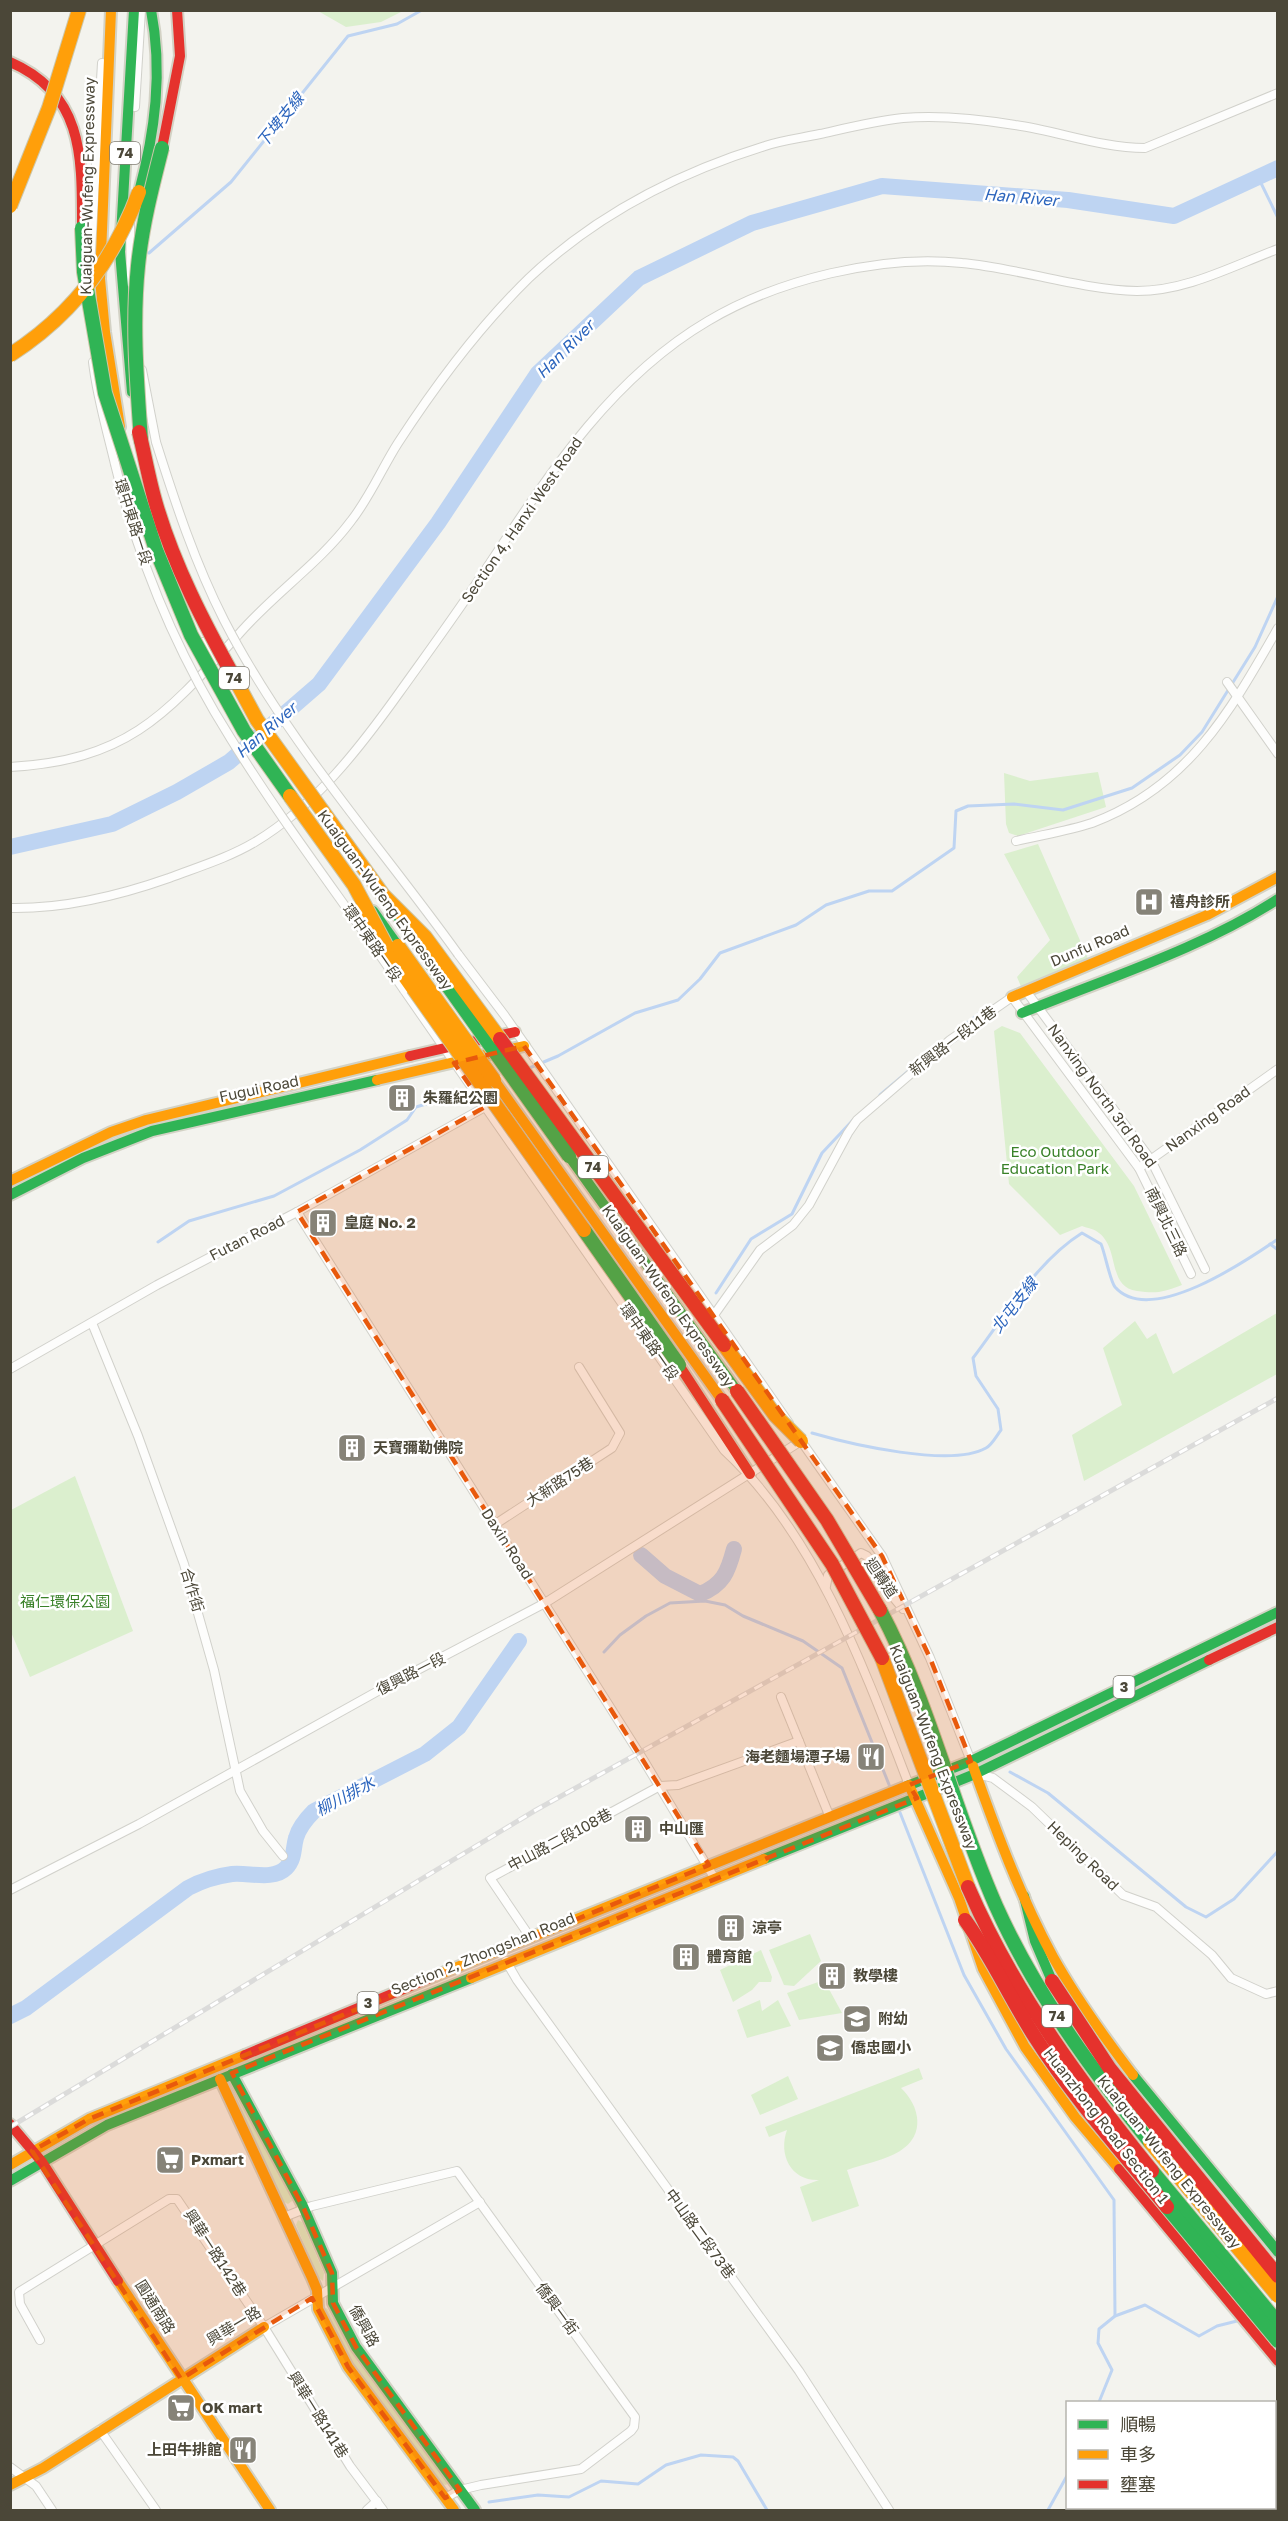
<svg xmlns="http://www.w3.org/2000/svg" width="1288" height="2521" font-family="'Golos Text','Noto Sans TC',sans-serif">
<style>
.green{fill:#dbefce}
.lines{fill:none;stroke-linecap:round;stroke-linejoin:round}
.stream{stroke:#bed4f2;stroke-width:3}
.river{stroke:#bed4f2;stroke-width:16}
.street-casing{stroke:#d1d1cb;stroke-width:10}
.fast-casing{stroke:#d3d2c5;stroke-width:14}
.slow-casing{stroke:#d3d2c5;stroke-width:14}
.jam-casing{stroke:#d3d2c5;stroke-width:14}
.street{stroke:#fdfdfc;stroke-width:8}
.fast{stroke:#30b455;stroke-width:10}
.slow{stroke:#ff9f0a;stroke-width:10}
.jam{stroke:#e5322d;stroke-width:10}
.rail-casing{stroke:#dbdbda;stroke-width:5}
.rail{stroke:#fff;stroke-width:3;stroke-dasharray:9;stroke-linecap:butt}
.street-bridge-casing{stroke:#d1d1cb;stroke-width:10;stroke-linecap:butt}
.fast-bridge-casing{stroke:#ccc6a9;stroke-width:16;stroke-linecap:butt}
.slow-bridge-casing{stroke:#ccc6a9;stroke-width:16;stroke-linecap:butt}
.jam-bridge-casing{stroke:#ccc6a9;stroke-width:16;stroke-linecap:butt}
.street-bridge{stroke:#fdfdfc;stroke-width:8}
.fast-bridge{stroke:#30b455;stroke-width:14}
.slow-bridge{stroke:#ff9f0a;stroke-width:14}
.jam-bridge{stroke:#e5322d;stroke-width:14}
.marked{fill:#e8590c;fill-opacity:0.2;stroke:#e8590c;stroke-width:4.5;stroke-dasharray:12 8;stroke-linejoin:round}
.labels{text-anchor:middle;stroke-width:5;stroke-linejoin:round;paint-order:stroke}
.shield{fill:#fff;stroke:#817e74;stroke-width:1.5}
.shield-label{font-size:14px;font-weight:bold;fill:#4b4738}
.street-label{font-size:15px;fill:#4b4738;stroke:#fff}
.poi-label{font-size:15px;font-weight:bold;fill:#4b4738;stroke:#fff;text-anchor:start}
.park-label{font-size:15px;fill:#398128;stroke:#fff}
.water-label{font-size:16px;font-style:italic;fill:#2c65bd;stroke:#fff}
</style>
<rect width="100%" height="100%" fill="#f3f3ee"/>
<g class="green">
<path d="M 318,11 L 403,11 L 381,22 L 346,27 Z"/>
<path d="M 1098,772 L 1106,807 L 1018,836 L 1009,833 L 1006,824 L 1004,773 L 1030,781 Z"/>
<path d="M 1038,844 L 1089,961 L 1022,989 L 1017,977 L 1050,940 L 1004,854 Z"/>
<path d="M 1002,1026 L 1020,1033 L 1134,1186 L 1182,1285 C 1163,1292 1157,1294 1137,1291 C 1107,1287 1120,1249 1099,1233 C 1095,1229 1087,1228 1082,1226 L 1060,1235 L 1009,1184 L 994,1031 Z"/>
<path d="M 1277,1313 L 1277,1374 L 1084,1481 L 1072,1435 L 1122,1405 L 1103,1348 L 1135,1321 L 1147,1339 L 1156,1333 L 1173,1374 Z"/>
<path d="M 75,1476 L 133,1631 L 30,1677 L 11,1632 L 11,1510 Z"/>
<path d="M 810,1934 L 821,1961 L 794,1986 L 784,1985 L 769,1950 Z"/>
<path d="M 761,1950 L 772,1977 L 771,1982 L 759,1982 L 752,1990 L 733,2002 L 720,1970 Z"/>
<path d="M 824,1980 L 842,2013 L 799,2020 L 787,1993 Z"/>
<path d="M 760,2000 L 762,2011 L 778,2000 L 791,2026 L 747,2038 L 737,2010 Z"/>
<path d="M 919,2068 L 923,2079 L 901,2088 C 920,2106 926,2135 900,2151 C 885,2160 864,2164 847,2170 L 859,2206 L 812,2222 L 800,2187 L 819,2180 C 791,2181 778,2155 787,2130 L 769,2137 L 765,2127 Z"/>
<path d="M 788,2076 L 798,2099 L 760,2115 L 751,2095 Z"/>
<path d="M 232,2089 L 291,2196 L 292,2201 L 288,2204 L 284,2202 L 230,2094 L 229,2090 Z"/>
<path d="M 298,2220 L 302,2222 L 324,2273 L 323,2281 L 318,2277 L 296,2225 Z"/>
<path d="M 327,2308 L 358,2362 L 448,2483 L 446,2485 L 442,2484 L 354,2364 L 325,2309 Z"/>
</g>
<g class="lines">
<g class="stream">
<path d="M 1258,177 L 1278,218"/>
<path d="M 149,253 L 231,182 L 348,36 L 397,24 L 422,10"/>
<path d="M 961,1028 L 985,1009"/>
<path d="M 527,1069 L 558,1056 L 635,1013 L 678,1000 L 700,979 L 720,953 L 796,925 L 826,905 L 869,891 L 892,891 L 954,848 L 956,811 L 968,806 L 1014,804 L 1063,810 L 1132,788 L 1180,755 L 1202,732 L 1255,647 L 1278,596"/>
<path d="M 880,1095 L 930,1053"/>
<path d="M 158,1242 L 189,1221 L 274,1196 L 360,1150 L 407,1120 L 416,1107 L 473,1090"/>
<path d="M 1270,1244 L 1278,1250"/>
<path d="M 716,1293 L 751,1239 L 792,1214 L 822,1153 L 853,1120"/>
<path d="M 812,1433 C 850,1444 951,1468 986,1448 C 992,1445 997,1435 1001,1430 L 998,1409 L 976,1376 L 973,1358 C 1005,1316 1037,1261 1082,1233 L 1101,1244 C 1105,1253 1110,1281 1115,1287 C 1150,1327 1246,1261 1278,1239"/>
<path d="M 604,1652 L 620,1635 L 646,1616 L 670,1603 L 705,1601 L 725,1605 L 743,1616 L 803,1641 L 842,1668 L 890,1787"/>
<path d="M 1010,1772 L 1048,1793 L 1186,1907 L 1206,1917 L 1234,1899 L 1278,1851"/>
<path d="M 899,1810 L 964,1975 L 1006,2049 L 1114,2200 L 1115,2316"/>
<path d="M 1099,2402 L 1112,2370 L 1098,2343 L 1099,2329 L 1115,2316 L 1145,2305 L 1199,2336 L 1217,2326 L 1241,2320"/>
<path d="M 489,2502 L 538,2495 L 569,2497 L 601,2481 L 638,2484 L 666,2465 L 701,2455 L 733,2457 L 738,2461 L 767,2510"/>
<path d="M 1048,2510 L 1068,2474"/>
</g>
<g class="river">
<path d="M 10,847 L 112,824 L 177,792 L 229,762 L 319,684 L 438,523 L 538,373 L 639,278 L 752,223 L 882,186 L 1068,200 L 1174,216 L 1278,168"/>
<path d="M 641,1555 L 665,1576 L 700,1594 C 723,1585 728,1572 734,1549"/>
<path d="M 10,2016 L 26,2008 L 188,1888 C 201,1881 217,1876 232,1874 C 248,1872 273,1881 286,1868 C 295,1859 293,1848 296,1838 C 299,1827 306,1819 314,1811 L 425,1754 L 459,1727 L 519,1641"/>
</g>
<g class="street-casing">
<g id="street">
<path d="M 135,107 L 141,10"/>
<path d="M 130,221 L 131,283"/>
<path d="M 90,267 L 102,63"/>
<path d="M 93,362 C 97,397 107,430 115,464"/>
<path d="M 142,370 L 156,442"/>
<path d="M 203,642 L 210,658"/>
<path d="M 1227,682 L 1278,754"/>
<path d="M 10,767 C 127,760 164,717 238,635 C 273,594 319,564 351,521 C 370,497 382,468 398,443 C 435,386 481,325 529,278 C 597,214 677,173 765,146 C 783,140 802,138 820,134 C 847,128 875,121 903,118 C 939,115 979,119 1015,125 C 1058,131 1101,148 1145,148 L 1278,93"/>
<path d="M 1016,841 C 1041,835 1068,831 1092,823 C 1188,787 1230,712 1278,628"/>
<path d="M 10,908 C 65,909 118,896 169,878 C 198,867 228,858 255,842 C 315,806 359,749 399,693 C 429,651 460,609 488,566 C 549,474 611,378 708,321 C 777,280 882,254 962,263 C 1018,268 1082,290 1137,291 C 1187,291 1232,266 1278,249"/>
<path d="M 458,954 L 505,1016 L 789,1423"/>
<path d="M 404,990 L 724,1450 C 816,1535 865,1670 909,1785"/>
<path d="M 1026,991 L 1151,1160 L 1205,1269"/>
<path d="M 1139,1168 L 1278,1069"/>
<path d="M 297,1212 L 644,1761 L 715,1879"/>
<path d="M 714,1315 L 760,1250 L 793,1225 L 809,1205 L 848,1133 L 857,1120 L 950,1040 L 1012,997 L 1139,1168 L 1191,1274"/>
<path d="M 92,1323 L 138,1436 L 184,1564 L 214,1670 L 240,1791 L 263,1831 L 283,1856"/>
<path d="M 10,1369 L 157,1285 L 297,1212 L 485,1107"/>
<path d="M 799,1438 L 882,1556 L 930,1658 L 971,1761"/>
<path d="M 494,1525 L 612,1448 L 620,1433 L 579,1367"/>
<path d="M 826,1586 L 828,1575 L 861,1553 L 867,1556 L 889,1592 L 903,1609"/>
<path d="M 781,1697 L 829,1815"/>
<path d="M 977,1774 L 993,1778 L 1032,1807 L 1123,1895 L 1156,1907 L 1212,1955 L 1231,1978 L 1266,1994 L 1278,1991"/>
<path d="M 10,1890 L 139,1824 L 387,1686 L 545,1603 L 801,1441"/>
<path d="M 530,1937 L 490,1878 L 660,1786 L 678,1785 L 799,1741"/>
<path d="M 506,1961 L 517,1980 L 799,2371 L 889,2510"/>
<path d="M 284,2217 L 312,2206 L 457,2171 L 635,2417 L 634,2427 L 631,2431 L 581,2469 L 481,2485 L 460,2490 L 445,2498"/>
<path d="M 264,2327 L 480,2202"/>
<path d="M 40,2340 L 20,2304 L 19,2292 L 169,2199 L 177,2199 L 264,2327 L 350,2466 L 383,2510"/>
<path d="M 100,2430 L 156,2510"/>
<path d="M 10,2467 L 36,2486 L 52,2510"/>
<path d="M 367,2510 L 377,2501"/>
</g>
</g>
<g class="fast-casing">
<g id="fast">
<path d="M 139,192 C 155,132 163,72 151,10"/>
<path d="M 132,392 L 120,252 L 134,10"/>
<path d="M 373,911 L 398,946"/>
<path d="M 396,914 L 430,961"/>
<path d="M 1022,1013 C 1107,978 1201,949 1278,899"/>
<path d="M 569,1156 L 737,1391"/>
<path d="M 10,1195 L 83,1158 L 152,1131 L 377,1080"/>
<path d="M 907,1786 L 971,1761 L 1278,1612"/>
<path d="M 764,1859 L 975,1774 L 1209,1660"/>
<path d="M 1024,1896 L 1035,1941 L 1052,1981"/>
<path d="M 232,2074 L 302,2204 L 332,2273 L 333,2303 L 356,2347 L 475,2510"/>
<path d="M 1133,2075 L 1278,2252"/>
<path d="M 10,2181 L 107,2125 L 471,1978"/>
</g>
</g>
<g class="slow-casing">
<g id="slow">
<path d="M 111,10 L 100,279 L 105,332 L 120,427"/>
<path d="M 1012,997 L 1207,915 L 1278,877"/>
<path d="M 377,1080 L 524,1046"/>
<path d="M 494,1080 L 722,1400"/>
<path d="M 10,1181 L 111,1132 L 146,1120 L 410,1056"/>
<path d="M 973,1766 C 996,1831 1020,1896 1053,1957 C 1076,1998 1104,2037 1133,2075"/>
<path d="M 909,1785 L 959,1898 L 983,1969 L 1025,2047 L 1075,2117 L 1119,2169"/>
<path d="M 435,1976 L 907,1786"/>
<path d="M 471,1978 L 764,1859"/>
<path d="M 220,2079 L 312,2278 L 317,2290 L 318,2309 L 348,2367 L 454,2510"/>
<path d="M 10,2165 L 89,2119 L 245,2055"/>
<path d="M 118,2281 L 270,2510"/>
<path d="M 10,2485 L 43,2468 L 264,2327"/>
</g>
</g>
<g class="jam-casing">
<g id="jam">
<path d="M 10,62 C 84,94 82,157 82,228"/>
<path d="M 162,148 L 180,56 L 177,10"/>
<path d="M 410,1056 L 515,1032"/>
<path d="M 679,1365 L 750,1474"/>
<path d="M 1209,1660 L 1278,1627"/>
<path d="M 245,2055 L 435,1976"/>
<path d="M 10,2124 L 42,2162 L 118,2281"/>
<path d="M 1119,2169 L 1278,2361"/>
</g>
</g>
<use href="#street" class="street"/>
<use href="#fast" class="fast"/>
<use href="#slow" class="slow"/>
<use href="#jam" class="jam"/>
<g class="rail-casing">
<path id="rail" d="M 10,2127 L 536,1810 L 1278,1398"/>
</g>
<use href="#rail" class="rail"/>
<g class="street-bridge-casing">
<g id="street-bridge">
<path d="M 156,442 C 175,502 195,563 224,620 C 286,741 379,844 458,954"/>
<path d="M 115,464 C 138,560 178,655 231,739 C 284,825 347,906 404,990"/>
</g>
</g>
<g class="fast-bridge-casing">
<g id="fast-bridge">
<path d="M 82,228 L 84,272 L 105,393 L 156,550 L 191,635 L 244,731 L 290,796"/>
<path d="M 141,441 C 137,383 132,324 138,266 C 142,226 152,187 162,148"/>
<path d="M 430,961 L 569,1156"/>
<path d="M 584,1230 L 679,1365"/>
<path d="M 880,1610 C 930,1704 953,1809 996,1906 C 1034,1991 1091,2069 1150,2142"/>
<path d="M 1152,2171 L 1278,2323"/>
<path d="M 1167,2207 L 1278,2341"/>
</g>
</g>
<g class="slow-bridge-casing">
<g id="slow-bridge">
<path d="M 10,206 L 49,108 L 79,10"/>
<path d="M 10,355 C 71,316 114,260 139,192"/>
<path d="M 236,681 L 257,720 L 383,895 L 425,937 L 500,1039"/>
<path d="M 290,796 L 354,885 L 396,964 L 584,1230"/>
<path d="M 398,946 L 494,1080"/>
<path d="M 724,1345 L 775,1415 L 801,1441"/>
<path d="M 882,1658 L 968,1887"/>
<path d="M 1150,2142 L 1278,2296"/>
</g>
</g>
<g class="jam-bridge-casing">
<g id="jam-bridge">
<path d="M 139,432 C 145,456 149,481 156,504 C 174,566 205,625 236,681"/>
<path d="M 500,1039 L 724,1345"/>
<path d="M 737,1391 L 827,1520 L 880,1610"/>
<path d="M 722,1400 L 832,1564 L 882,1658"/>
<path d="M 968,1887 C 1013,1991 1081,2083 1152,2171"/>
<path d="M 965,1920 C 991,1956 1009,1996 1033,2034 C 1072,2096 1121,2151 1167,2207"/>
<path d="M 1052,1981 L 1110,2069 L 1278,2276"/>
</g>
</g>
<use href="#street-bridge" class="street-bridge"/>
<use href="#fast-bridge" class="fast-bridge"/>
<use href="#slow-bridge" class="slow-bridge"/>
<use href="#jam-bridge" class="jam-bridge"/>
</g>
<path class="marked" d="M 524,1046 L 882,1556 L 930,1658 L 971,1761 L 909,1785 L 917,1798 L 232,2073 L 304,2209 L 332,2273 L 333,2303 L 356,2347 L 460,2490 L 445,2498 L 348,2367 L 312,2298 L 181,2379 L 32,2151 L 89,2119 L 709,1865 L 297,1212 L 485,1107 L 454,1063 Z"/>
<defs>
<g id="hospital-square" transform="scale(1.5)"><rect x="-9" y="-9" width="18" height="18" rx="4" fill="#868378" stroke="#fff"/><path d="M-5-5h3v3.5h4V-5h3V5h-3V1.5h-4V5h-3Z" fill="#fff"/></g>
<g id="building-square" transform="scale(1.5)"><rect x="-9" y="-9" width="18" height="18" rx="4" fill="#868378" stroke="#fff"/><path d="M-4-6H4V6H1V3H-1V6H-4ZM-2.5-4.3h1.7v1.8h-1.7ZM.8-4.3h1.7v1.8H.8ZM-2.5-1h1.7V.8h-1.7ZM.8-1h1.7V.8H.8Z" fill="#fff"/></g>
<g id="restaurant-square" transform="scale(1.5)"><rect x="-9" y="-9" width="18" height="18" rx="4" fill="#868378" stroke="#fff"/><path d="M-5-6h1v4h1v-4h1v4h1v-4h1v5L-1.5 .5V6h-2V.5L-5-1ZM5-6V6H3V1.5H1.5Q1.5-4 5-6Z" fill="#fff"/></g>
<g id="school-square" transform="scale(1.5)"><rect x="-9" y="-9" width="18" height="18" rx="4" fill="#868378" stroke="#fff"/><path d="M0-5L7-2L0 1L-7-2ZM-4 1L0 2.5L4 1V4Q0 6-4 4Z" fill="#fff"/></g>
<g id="supermarket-square" transform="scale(1.5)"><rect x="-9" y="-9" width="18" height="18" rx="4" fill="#868378" stroke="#fff"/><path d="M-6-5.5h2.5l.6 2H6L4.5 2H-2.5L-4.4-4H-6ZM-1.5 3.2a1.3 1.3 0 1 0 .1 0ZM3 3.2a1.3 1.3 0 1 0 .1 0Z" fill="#fff"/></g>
</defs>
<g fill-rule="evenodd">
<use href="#hospital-square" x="1149" y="902"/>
<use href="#building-square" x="402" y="1098"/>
<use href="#building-square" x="323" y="1223"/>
<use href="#building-square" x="352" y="1448"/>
<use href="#restaurant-square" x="871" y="1757"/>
<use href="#building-square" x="638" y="1829"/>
<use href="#building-square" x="731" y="1928"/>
<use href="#building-square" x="686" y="1957"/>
<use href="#building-square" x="832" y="1976"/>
<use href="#school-square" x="857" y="2019"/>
<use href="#school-square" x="830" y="2048"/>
<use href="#supermarket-square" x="170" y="2160"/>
<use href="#supermarket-square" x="181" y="2408"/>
<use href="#restaurant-square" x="243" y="2450"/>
</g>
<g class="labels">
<g class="shield">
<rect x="110" y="142" width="30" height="22" rx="4.5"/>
<rect x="219" y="667" width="30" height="22" rx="4.5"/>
<rect x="578" y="1156" width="30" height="22" rx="4.5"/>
<rect x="1113.5" y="1676" width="21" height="22" rx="4.5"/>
<rect x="357.5" y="1992" width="21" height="22" rx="4.5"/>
<rect x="1042" y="2005" width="30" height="22" rx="4.5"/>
</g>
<g class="shield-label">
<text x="125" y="158">74</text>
<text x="234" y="683">74</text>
<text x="593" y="1172">74</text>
<text x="1124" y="1692">3</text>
<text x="368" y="2008">3</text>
<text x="1057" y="2021">74</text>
</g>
<g class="street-label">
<text transform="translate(88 186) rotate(-89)" y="5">Kuaiguan-Wufeng Expressway</text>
<text transform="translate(522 520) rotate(-55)" y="5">Section 4, Hanxi West Road</text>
<text transform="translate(133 522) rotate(72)" y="5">環中東路一段</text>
<text transform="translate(385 900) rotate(54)" y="5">Kuaiguan-Wufeng Expressway</text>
<text transform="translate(372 943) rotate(55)" y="5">環中東路一段</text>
<text transform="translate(1090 946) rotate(-23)" y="5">Dunfu Road</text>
<text transform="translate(953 1041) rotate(-37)" y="5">新興路一段11巷</text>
<text transform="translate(259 1089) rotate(-12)" y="5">Fugui Road</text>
<text transform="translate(1102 1096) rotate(54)" y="5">Nanxing North 3rd Road</text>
<text transform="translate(1208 1119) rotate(-36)" y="5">Nanxing Road</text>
<text transform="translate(1166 1222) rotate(64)" y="5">南興北三路</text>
<text transform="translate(247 1238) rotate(-27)" y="5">Futan Road</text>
<text transform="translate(668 1296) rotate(55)" y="5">Kuaiguan-Wufeng Expressway</text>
<text transform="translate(649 1342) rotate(55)" y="5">環中東路一段</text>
<text transform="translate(560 1482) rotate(-33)" y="5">大新路75巷</text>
<text transform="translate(507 1544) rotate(57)" y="5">Daxin Road</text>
<text transform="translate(881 1578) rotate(56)" y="5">迴轉道</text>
<text transform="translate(192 1590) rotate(73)" y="5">合作街</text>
<text transform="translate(411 1674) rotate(-27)" y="5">復興路一段</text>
<text transform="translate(933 1747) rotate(69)" y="5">Kuaiguan-Wufeng Expressway</text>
<text transform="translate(560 1840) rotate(-28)" y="5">中山路二段108巷</text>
<text transform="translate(1083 1856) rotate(44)" y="5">Heping Road</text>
<text transform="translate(483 1954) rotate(-22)" y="5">Section 2, Zhongshan Road</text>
<text transform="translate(1106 2126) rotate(52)" y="5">Huanzhong Road Section 1</text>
<text transform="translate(1169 2162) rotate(51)" y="5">Kuaiguan-Wufeng Expressway</text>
<text transform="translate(700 2234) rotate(54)" y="5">中山路二段73巷</text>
<text transform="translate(215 2253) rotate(57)" y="5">興華一路142巷</text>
<text transform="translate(155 2307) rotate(58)" y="5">圓通南路</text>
<text transform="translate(557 2309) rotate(54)" y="5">僑興一街</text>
<text transform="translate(234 2326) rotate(-31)" y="5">興華一路</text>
<text transform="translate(364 2326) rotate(61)" y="5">僑興路</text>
<text transform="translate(318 2415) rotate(58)" y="5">興華一路141巷</text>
</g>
<g class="poi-label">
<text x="1170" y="907">禧舟診所</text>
<text x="423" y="1103">朱羅紀公園</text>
<text x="344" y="1228">皇庭 No. 2</text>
<text x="373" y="1453">天寶彌勒佛院</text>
<text x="850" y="1762" text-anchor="end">海老麵場潭子場</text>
<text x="659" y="1834">中山匯</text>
<text x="752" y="1933">涼亭</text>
<text x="707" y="1962">體育館</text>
<text x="853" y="1981">教學樓</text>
<text x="878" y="2024">附幼</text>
<text x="851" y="2053">僑忠國小</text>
<text x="191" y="2165">Pxmart</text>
<text x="202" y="2413">OK mart</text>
<text x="222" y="2455" text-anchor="end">上田牛排館</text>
</g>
<g class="park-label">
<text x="1055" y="1157">Eco Outdoor<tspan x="1055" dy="17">Education Park</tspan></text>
<text x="65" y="1607">福仁環保公園</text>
</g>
<g class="water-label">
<text transform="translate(280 120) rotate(-51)" y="6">下埤支線</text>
<text transform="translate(1021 197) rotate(5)" y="6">Han River</text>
<text transform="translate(565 349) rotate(-45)" y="6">Han River</text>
<text transform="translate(266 730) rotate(-41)" y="6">Han River</text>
<text transform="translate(1014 1305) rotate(-52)" y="6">北屯支線</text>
<text transform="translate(345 1796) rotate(-28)" y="6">柳川排水</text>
</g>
</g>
<rect width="1288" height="2521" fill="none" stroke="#4b4738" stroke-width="24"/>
<rect x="1066" y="2401" width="210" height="108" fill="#ffffff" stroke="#b7b5af" stroke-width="1.5"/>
<rect x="1078" y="2420" width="30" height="9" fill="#30b455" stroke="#b7b5af" stroke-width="1.5"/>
<text x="1120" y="2431" font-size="18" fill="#4b4738">順暢</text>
<rect x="1078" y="2450" width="30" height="9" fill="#ff9f0a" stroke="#b7b5af" stroke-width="1.5"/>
<text x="1120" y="2461" font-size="18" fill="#4b4738">車多</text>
<rect x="1078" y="2480" width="30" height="9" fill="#e5322d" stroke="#b7b5af" stroke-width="1.5"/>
<text x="1120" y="2491" font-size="18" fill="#4b4738">壅塞</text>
</svg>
